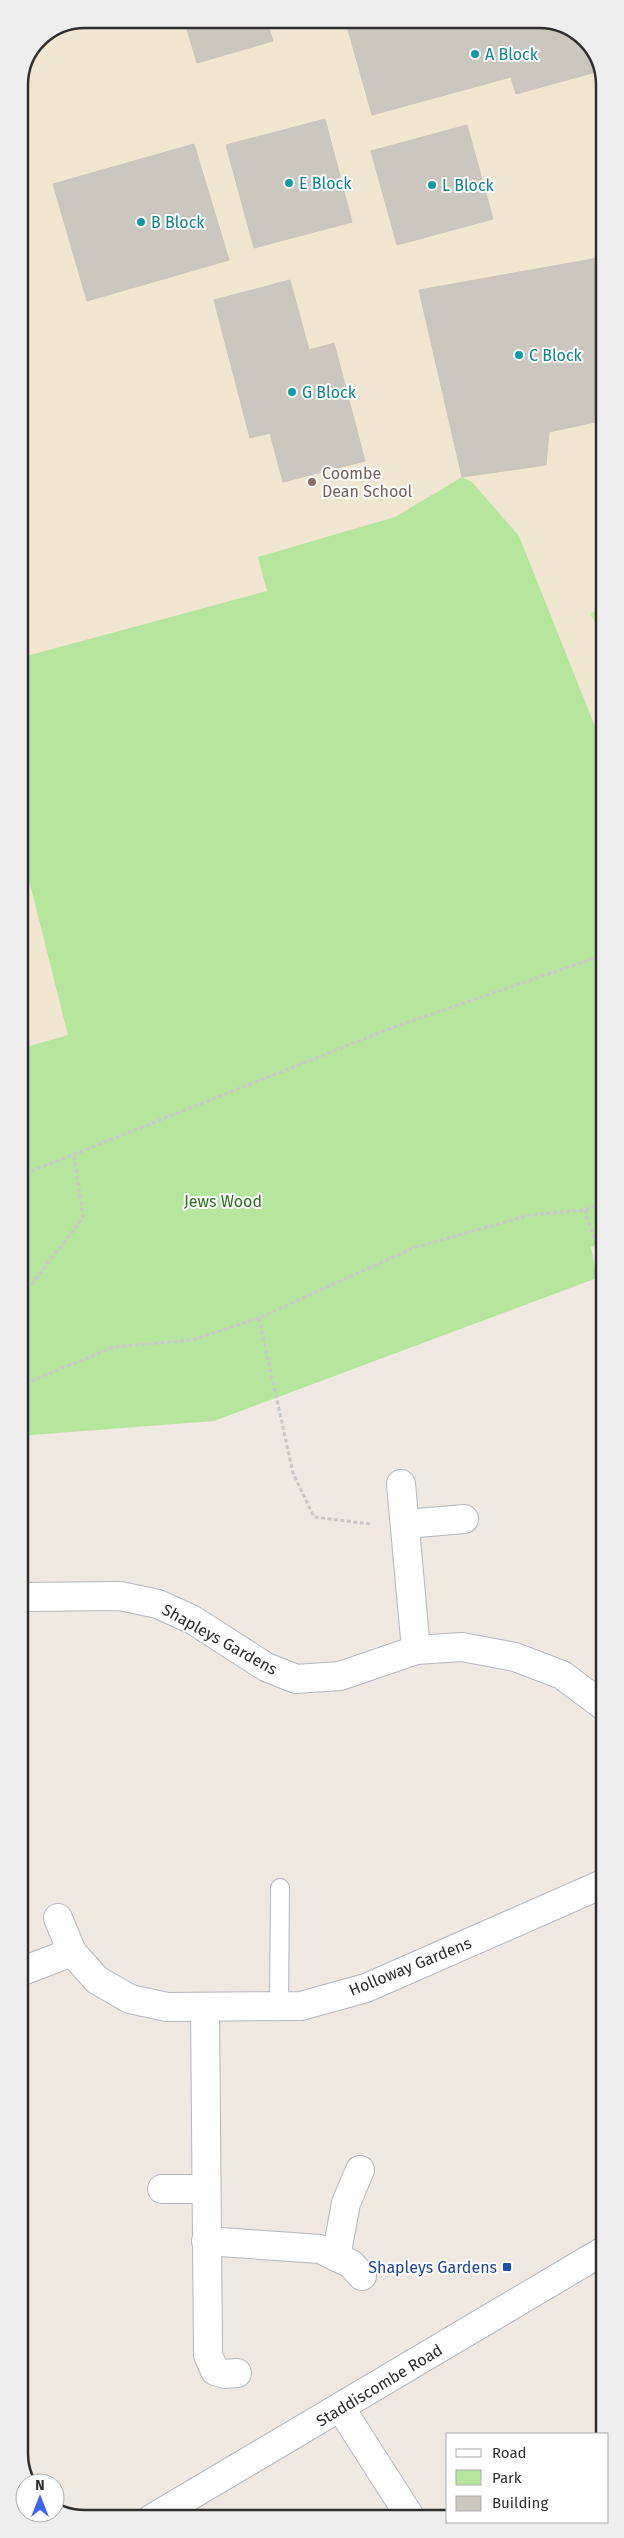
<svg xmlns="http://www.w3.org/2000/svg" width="624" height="2538" font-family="'Fira Sans',sans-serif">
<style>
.education{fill:#f0e6d1}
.green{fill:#b6e59e}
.pitch{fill:#c9ec9a}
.building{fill:#cbc7bf;stroke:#cbc5ba}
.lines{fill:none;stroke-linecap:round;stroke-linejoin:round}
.lane-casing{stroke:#b4b7c1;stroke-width:20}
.street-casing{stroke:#b4b7c1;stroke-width:30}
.path{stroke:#c9c9c9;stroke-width:3;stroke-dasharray:4 2.5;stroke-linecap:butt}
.lane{stroke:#fff;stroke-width:18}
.street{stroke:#fff;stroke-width:28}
.culture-dot{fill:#0f9aa8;stroke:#fff;stroke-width:2}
.education-dot{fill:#8d6e63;stroke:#fff;stroke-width:2}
.transit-dot{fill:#1a4fb4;stroke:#fff;stroke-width:2}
.labels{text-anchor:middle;stroke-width:4;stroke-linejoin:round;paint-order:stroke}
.culture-label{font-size:16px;fill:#0d838f;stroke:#fff;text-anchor:start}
.education-label{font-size:16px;fill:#785e54;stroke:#fff;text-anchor:start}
.park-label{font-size:16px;fill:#2c6e1b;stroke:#fff}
.street-label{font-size:16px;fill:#2e2e2e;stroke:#fff}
.transit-label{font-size:16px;fill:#164399;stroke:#fff;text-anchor:end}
.rim{fill:none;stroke:#2e2e2e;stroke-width:2.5}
</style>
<rect width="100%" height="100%" fill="#efe9e1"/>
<path class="education" d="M 84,19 L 548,19 L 586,38 L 604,72 L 604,880 L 19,1050 L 19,84 L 38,38 Z"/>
<path class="green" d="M 462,477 L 472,482 L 519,536 L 604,749 L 605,1243 L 591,1247 L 597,1278 L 214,1421 L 19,1436 L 19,1049 L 68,1035 L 19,840 L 19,658 L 267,591 L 258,557 L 395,517 Z"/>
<path class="pitch" d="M 604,605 L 604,637 L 590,614 Z"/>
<g class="building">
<path d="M 184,19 L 266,19 L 273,41 L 197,63 Z"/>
<path d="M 345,19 L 548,19 L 586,38 L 603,70 L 516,94 L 511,77 L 372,115 Z"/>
<path d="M 325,119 L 352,222 L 254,248 L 226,145 Z"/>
<path d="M 467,125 L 493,219 L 397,245 L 371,151 Z"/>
<path d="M 194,144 L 229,260 L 87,301 L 53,184 Z"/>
<path d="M 604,257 L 604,420 L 549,432 L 546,465 L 462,477 L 419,290 Z"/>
<path d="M 290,280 L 309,350 L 334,343 L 365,461 L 283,482 L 270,433 L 250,438 L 214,300 Z"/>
</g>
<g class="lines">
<g class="lane-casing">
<path id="lane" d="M 279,2006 L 280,1888"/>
</g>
<g class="street-casing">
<g id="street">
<path d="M 401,1484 L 416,1650"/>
<path d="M 406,1524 L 464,1519"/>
<path d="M 20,1597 L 120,1596 L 158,1604 L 193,1620 L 266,1667 L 296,1679 L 340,1676 L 416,1650 L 462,1647 L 515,1657 L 562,1675 L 605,1707"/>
<path d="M 58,1918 L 72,1952 L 97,1980 L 130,1999 L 167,2007 L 301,2006 L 366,1988 L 605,1883"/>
<path d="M 20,1972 L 72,1952"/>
<path d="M 205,2007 L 208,2355 L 215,2371 L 225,2374 L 237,2373"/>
<path d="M 162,2189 L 206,2189"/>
<path d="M 206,2241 L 320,2249 L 351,2264 L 362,2276"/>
<path d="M 336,2257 L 346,2203 L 360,2170"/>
<path d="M 340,2407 L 411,2518"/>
<path d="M 151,2519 L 605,2250"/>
</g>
</g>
<g class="path">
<path d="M 19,1176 L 394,1027 L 604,955"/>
<path d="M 585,1210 L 605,1272"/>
<path d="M 19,1300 L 83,1218 L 74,1154"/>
<path d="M 259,1318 L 293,1473 L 314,1517 L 370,1524"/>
<path d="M 19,1386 L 114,1347 L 192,1340 L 259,1318 L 413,1248 L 530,1215 L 585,1210 L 605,1202"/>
</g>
<use href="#lane" class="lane"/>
<use href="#street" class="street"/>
</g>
<g class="culture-dot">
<circle cx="475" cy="54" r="5"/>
<circle cx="289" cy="183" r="5"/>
<circle cx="432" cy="185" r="5"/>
<circle cx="141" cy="222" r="5"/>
<circle cx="519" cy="355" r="5"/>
<circle cx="292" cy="392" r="5"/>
</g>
<circle class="education-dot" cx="312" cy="482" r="5"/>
<rect class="transit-dot" x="502" y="2262" width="10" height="10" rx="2.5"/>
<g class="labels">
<g class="culture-label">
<text x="485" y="60">A Block</text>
<text x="299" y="189">E Block</text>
<text x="442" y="191">L Block</text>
<text x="151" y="228">B Block</text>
<text x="529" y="361">C Block</text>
<text x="302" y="398">G Block</text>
</g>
<g class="education-label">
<text x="322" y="479">Coombe<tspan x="322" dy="18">Dean School</tspan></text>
</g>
<g class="park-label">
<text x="223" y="1207">Jews Wood</text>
</g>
<g class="street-label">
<text transform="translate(220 1639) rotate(29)" y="6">Shapleys Gardens</text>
<text transform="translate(410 1966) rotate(-22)" y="6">Holloway Gardens</text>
<text transform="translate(379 2385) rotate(-31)" y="6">Staddiscombe Road</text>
</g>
<g class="transit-label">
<text x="497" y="2273">Shapleys Gardens</text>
</g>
</g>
<path d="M0 0H624V2538H0ZM85 28H539A57 57 0 0 1 596 85V2453A57 57 0 0 1 539 2510H85A57 57 0 0 1 28 2453V85A57 57 0 0 1 85 28Z" fill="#eee" fill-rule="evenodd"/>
<path class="rim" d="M85 28H539A57 57 0 0 1 596 85V2453A57 57 0 0 1 539 2510H85A57 57 0 0 1 28 2453V85A57 57 0 0 1 85 28Z"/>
<rect x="446" y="2433" width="162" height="90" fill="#ffffff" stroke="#ababab"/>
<rect x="456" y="2449" width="25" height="8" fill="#ffffff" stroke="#ababab"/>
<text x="492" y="2458" font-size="15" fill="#2e2e2e">Road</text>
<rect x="456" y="2470" width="25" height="15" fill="#b6e59e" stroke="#ababab"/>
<text x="492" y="2483" font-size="15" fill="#2e2e2e">Park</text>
<rect x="456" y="2496" width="25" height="15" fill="#cbc7bf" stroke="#ababab"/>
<text x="492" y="2508" font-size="15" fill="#2e2e2e">Building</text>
<g transform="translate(40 2498)"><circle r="24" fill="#ffffff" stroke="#ababab"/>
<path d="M0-4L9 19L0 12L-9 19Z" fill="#4264fb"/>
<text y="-8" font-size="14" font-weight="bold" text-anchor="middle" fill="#2e2e2e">N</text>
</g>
</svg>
